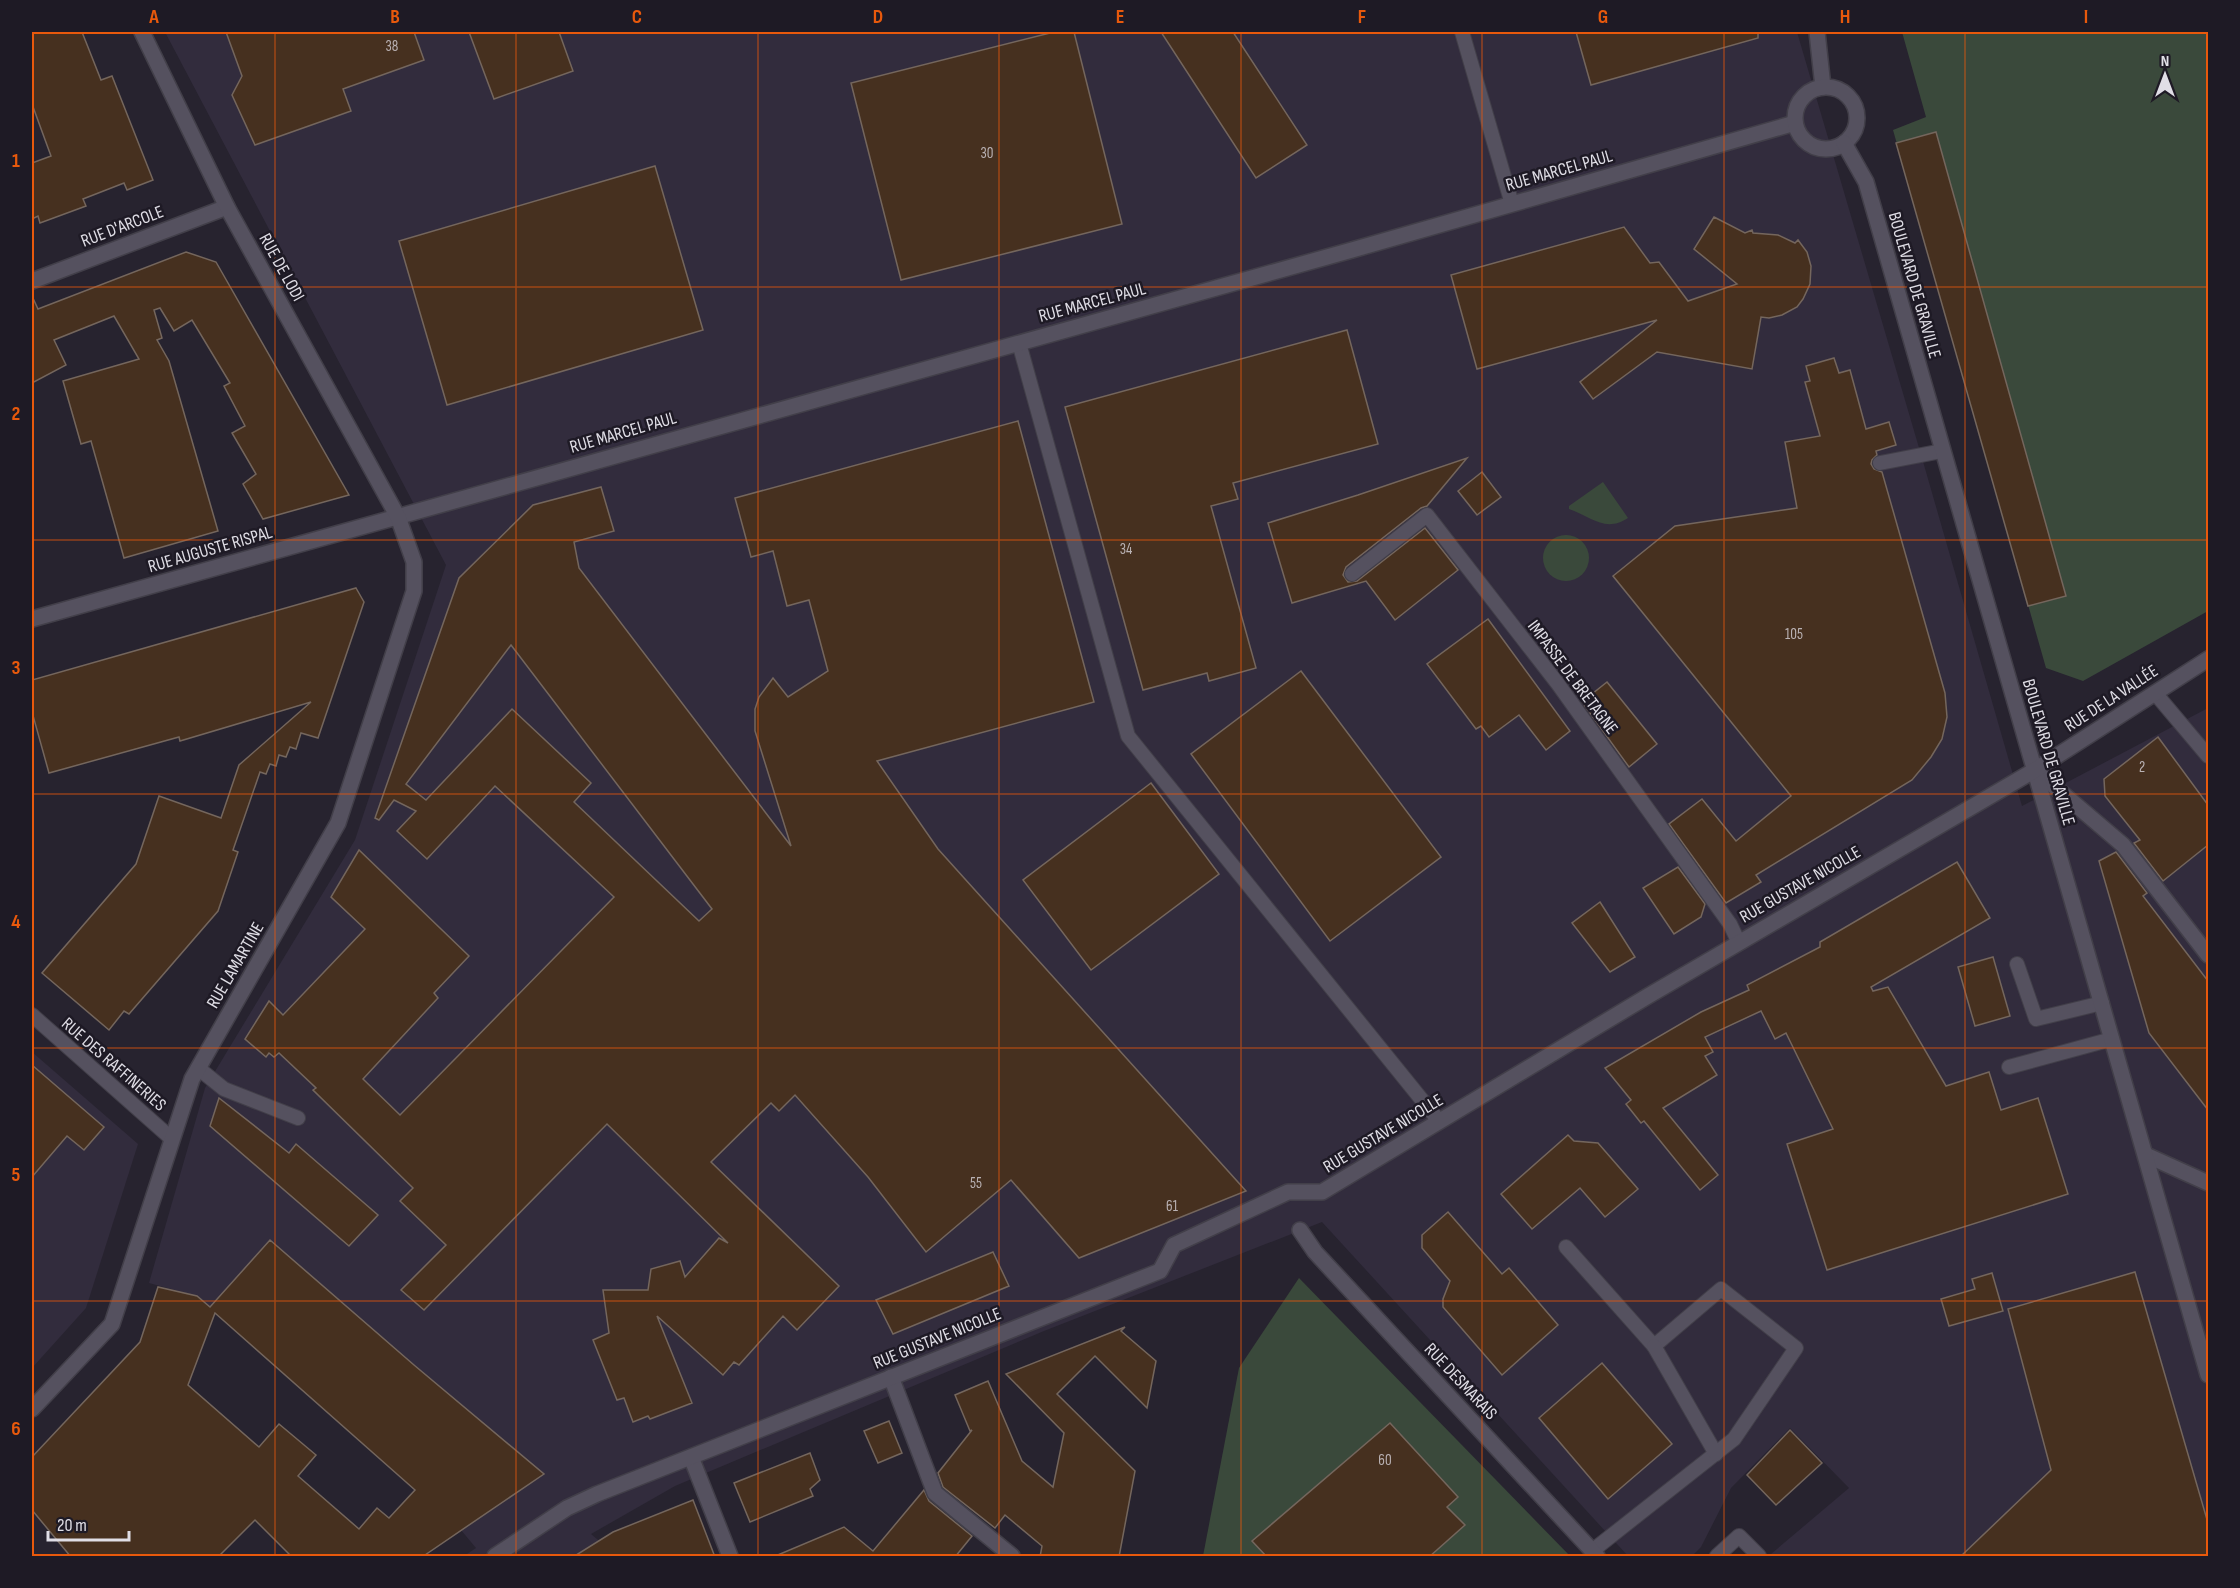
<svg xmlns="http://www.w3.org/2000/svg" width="2240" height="1588" font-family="'Sofia Sans Condensed',sans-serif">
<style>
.built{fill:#322c3d}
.green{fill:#3a493b}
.building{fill:#46301f;stroke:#74665d;stroke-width:1.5;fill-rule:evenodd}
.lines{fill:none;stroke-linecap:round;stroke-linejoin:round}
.service-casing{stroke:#423f49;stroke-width:16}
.minor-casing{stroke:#423f49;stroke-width:18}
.tertiary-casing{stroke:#423f49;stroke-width:18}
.service{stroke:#55515f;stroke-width:14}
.minor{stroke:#55515f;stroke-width:15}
.tertiary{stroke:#55515f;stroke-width:15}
.grid{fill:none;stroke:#e8590c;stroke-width:1.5;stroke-opacity:0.55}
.labels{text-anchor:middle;stroke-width:5;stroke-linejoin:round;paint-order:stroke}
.number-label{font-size:15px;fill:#bab2b4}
.street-label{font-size:18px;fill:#e0dee6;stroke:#1e1a25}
.neatline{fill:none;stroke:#e8590c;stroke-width:2}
.grid-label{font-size:20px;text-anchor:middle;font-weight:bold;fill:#e8590c}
</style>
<rect width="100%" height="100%" fill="#27232f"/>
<g class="built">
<path d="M 165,32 L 1797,32 L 1922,458 L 2022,806 L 2208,708 L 2208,1556 L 1774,1556 L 1771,1554 L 1849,1488 L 1790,1428 L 1731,1488 L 1701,1547 L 1692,1556 L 1628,1556 L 1322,1222 L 1044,1331 L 675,1486 L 591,1534 L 617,1556 L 464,1556 L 476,1548 L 461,1530 L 216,1312 L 197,1296 L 149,1283 L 205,1088 L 355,840 L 446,565 Z"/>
<path d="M 32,1052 L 138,1144 L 86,1308 L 32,1368 Z"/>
</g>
<g class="green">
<path d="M 1902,32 L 2208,32 L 2208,611 L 2083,681 L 2046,668 L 1893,130 L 1926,117 Z"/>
<path d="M 1603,482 L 1628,518 C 1605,533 1592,517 1569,509 L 1569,506 Z"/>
<circle cx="1566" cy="558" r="23"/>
<path d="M 1299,1278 L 1570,1556 L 1203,1556 L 1239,1368 Z"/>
</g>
<g class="building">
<path d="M 32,32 L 82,32 L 101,80 L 112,76 L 153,180 L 127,190 L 124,183 L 83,199 L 86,206 L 40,223 L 38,216 L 32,219 L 32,163 L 51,156 L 32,104 Z"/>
<path d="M 226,32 L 414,32 L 424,60 L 343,89 L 351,111 L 255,145 L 232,95 L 242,76 Z"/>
<path d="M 469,32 L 559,32 L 573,71 L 494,99 Z"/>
<path d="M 1054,32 L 1074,32 L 1122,224 L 901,280 L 851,83 Z"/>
<path d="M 1161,32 L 1233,32 L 1307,145 L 1256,178 Z"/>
<path d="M 1576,32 L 1758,32 L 1758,38 L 1591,85 Z"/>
<path d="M 1936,132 L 2066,596 L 2028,606 L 1896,143 Z"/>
<path d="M 655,166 L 703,330 L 447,405 L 399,241 Z"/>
<path d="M 1714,217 L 1745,233 L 1752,230 L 1753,233 L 1778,235 L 1795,243 L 1798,240 L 1807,252 L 1811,266 L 1810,284 L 1803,299 L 1797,307 L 1782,315 L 1769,318 L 1761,317 L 1752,369 L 1657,352 L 1593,399 L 1580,382 L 1657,320 L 1477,369 L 1451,275 L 1624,227 L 1650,263 L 1659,262 L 1688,301 L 1737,284 L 1694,249 Z"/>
<path d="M 186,252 L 216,262 L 349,495 L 263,519 L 243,484 L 256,474 L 232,433 L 245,426 L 224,386 L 230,383 L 192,320 L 174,331 L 160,308 L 154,310 L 162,338 L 157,340 L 169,361 L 218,531 L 124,558 L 91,441 L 81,444 L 63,381 L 139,359 L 114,316 L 54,340 L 66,365 L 32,383 L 32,296 L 38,309 Z"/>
<path d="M 1347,330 L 1378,444 L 1233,483 L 1238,499 L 1211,506 L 1256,668 L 1209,681 L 1207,673 L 1143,690 L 1065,407 Z"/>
<path d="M 1834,358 L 1839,373 L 1850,370 L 1866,429 L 1889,422 L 1896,445 L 1876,451 L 1877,455 L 1872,460 L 1871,464 L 1874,469 L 1882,472 L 1945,693 L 1947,717 L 1942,739 L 1931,757 L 1912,780 L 1756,875 L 1761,882 L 1726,903 L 1669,824 L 1702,799 L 1736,841 L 1791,796 L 1613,576 L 1675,526 L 1797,508 L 1785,442 L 1820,436 L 1805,382 L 1810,381 L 1806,366 Z"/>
<path d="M 1018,421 L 1094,702 L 877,761 L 938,849 L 1246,1191 L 1079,1258 L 1011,1180 L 926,1252 L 868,1177 L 795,1095 L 779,1111 L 771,1103 L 711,1162 L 839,1286 L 797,1330 L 783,1316 L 739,1365 L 734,1362 L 723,1375 L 657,1316 L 692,1403 L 650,1419 L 648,1416 L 633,1422 L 624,1398 L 617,1400 L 593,1340 L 609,1333 L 603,1290 L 648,1290 L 651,1269 L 680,1261 L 685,1277 L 719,1238 L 728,1243 L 607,1124 L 424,1310 L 401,1290 L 446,1245 L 400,1201 L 413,1188 L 313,1090 L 316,1088 L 279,1053 L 274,1057 L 269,1053 L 266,1057 L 245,1039 L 269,1001 L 283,1015 L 365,929 L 331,897 L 359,850 L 469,956 L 434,993 L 438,998 L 363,1079 L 400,1115 L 614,897 L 495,786 L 427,859 L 397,831 L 416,811 L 394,800 L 379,820 L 375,818 L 459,578 L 533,505 L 601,487 L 614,531 L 574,542 L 579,568 L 791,846 L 755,731 L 755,709 L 759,697 L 773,678 L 788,697 L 828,671 L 809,600 L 787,606 L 773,551 L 751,557 L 735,498 ZM 511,645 L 712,909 L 699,921 L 574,802 L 591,783 L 512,709 L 426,800 L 406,784 Z"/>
<path d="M 1467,458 L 1427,506 L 1421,508 L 1346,567 L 1343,575 L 1348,582 L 1357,581 L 1425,528 L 1458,570 L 1395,620 L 1366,581 L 1292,603 L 1268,523 L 1358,495 Z"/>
<path d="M 1482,472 L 1501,497 L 1477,515 L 1458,491 Z"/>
<path d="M 356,588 L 364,602 L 318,738 L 301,733 L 296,749 L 290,747 L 286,757 L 279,755 L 276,766 L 270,764 L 266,774 L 260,772 L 233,850 L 238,852 L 218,911 L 129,1014 L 124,1011 L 109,1030 L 42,973 L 136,864 L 159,796 L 221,818 L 239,765 L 311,702 L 180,741 L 179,737 L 49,773 L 32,712 L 32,680 Z"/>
<path d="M 1488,619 L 1570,731 L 1546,750 L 1519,715 L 1489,737 L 1481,726 L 1476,729 L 1427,664 Z"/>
<path d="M 1301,671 L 1441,857 L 1330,941 L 1191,754 Z"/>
<path d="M 1607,682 L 1657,744 L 1629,767 L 1582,702 Z"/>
<path d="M 2158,737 L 2208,805 L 2208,845 L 2163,881 L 2134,843 L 2140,840 L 2105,796 L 2104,779 Z"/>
<path d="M 1151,783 L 1219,874 L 1091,970 L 1023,880 Z"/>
<path d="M 2116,852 L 2147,893 L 2143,896 L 2208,981 L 2208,1110 L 2149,1033 L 2099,861 Z"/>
<path d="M 1957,862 L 1990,918 L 1871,987 L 1873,991 L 1888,987 L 1946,1086 L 1989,1072 L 2001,1110 L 2038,1098 L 2068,1194 L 1827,1270 L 1787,1144 L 1833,1129 L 1786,1033 L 1775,1039 L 1761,1011 L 1705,1037 L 1713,1052 L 1705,1056 L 1717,1075 L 1663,1108 L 1718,1175 L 1700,1190 L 1644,1121 L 1641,1123 L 1626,1104 L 1631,1100 L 1605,1068 L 1701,1012 L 1749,990 L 1747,985 L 1820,947 L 1820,942 Z"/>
<path d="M 1678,867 L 1705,904 L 1701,917 L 1674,934 L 1643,888 Z"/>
<path d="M 1600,902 L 1635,957 L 1610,972 L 1572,923 Z"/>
<path d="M 1993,957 L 2010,1016 L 1975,1026 L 1958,967 Z"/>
<path d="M 32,1065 L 104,1127 L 84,1150 L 67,1136 L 32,1177 Z"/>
<path d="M 219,1098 L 289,1153 L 296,1144 L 378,1215 L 349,1246 L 210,1126 Z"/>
<path d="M 1568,1135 L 1574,1141 L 1598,1143 L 1638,1189 L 1605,1217 L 1580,1188 L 1532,1229 L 1501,1194 Z"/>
<path d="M 1448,1212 L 1502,1274 L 1509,1268 L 1558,1325 L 1502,1375 L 1443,1307 L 1443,1299 L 1450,1281 L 1422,1248 L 1422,1235 Z"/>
<path d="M 270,1240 L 414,1365 L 544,1474 L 422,1557 L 292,1557 L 255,1520 L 218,1557 L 71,1557 L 32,1510 L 32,1457 L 140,1342 L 158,1287 L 197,1296 L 210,1307 ZM 215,1313 L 415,1490 L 389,1518 L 377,1508 L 359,1529 L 298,1476 L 316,1455 L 279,1424 L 259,1447 L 188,1385 Z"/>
<path d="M 993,1252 L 1009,1286 L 893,1334 L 876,1300 Z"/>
<path d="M 2135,1272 L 2208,1523 L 2208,1557 L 1960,1557 L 2051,1470 L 2008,1309 Z"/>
<path d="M 1992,1273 L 2003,1311 L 1949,1326 L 1941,1299 L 1975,1289 L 1972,1279 Z"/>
<path d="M 1125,1327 L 1121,1331 L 1156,1361 L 1147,1408 L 1095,1356 L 1057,1394 L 1135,1471 L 1119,1557 L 1040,1557 L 1042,1546 L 1005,1515 L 995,1528 L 943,1487 L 938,1473 L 972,1430 L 970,1431 L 955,1395 L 988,1381 L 1022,1461 L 1053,1487 L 1064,1433 L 1006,1374 Z"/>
<path d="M 1602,1363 L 1672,1444 L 1608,1499 L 1539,1418 Z"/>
<path d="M 889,1421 L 902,1453 L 878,1463 L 864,1431 Z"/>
<path d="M 1390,1423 L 1458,1497 L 1447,1507 L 1465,1525 L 1429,1557 L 1267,1557 L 1252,1541 Z"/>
<path d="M 1790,1430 L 1822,1463 L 1776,1505 L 1747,1475 Z"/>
<path d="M 810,1453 L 820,1480 L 810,1489 L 813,1496 L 750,1522 L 734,1483 Z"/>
<path d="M 924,1490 L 929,1501 L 972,1536 L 955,1557 L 773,1557 L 844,1527 L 873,1551 Z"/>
<path d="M 693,1500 L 715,1557 L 573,1557 L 613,1532 Z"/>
</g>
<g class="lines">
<g class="service-casing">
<g id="service">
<path d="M 1462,32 L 1512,204"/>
<path d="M 1019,343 L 1128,736 L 1439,1121"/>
<path d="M 1880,463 L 1942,451"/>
<path d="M 1352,574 L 1427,515 L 1558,684 L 1730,924 L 1739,943"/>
<path d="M 2155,693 L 2208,756"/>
<path d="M 2017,964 L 2036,1019 L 2102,1003"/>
<path d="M 32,1015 L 172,1139"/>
<path d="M 2009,1067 L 2112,1039"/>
<path d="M 198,1068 L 224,1089 L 298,1118"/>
<path d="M 1566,1247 L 1654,1346 L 1721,1289 L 1796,1348 L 1734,1439 L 1592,1551"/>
<path d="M 1654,1346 L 1716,1454"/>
<path d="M 1717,1556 L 1739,1536 L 1759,1556"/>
</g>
</g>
<g class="minor-casing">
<g id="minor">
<path d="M 32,281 L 227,207"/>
<path d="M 32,619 L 1352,250 L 1795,123"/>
<path d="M 2035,770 L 2123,845 L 2208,955"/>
<path d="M 2146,1155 L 2208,1183"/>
<path d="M 1300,1230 L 1315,1252 L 1597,1556"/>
<path d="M 891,1377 L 935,1493 L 1012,1556"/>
<path d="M 32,1409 L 112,1324 L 192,1079 L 338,823 L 414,591 L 414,562 L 398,517 L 227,207 L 142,32"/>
<path d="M 691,1457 L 730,1556"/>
</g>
</g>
<g class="tertiary-casing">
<g id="tertiary">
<path d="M 1817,32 L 1823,87"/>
<circle cx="1826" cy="118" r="31"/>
<path d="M 1844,143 L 1866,182 L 2208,1375"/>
<path d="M 495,1556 L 567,1508 L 597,1494 L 1160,1271 L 1174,1245 L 1288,1192 L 1322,1192 L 1648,996 L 2035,770 L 2208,659"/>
</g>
</g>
<use href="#service" class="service"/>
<use href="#minor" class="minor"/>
<use href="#tertiary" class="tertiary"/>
</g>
<path class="grid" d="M 275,32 L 275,1556M 516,32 L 516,1556M 758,32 L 758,1556M 999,32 L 999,1556M 1241,32 L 1241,1556M 1482,32 L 1482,1556M 1724,32 L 1724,1556M 1965,32 L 1965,1556M 32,287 L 2208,287M 32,540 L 2208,540M 32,794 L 2208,794M 32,1048 L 2208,1048M 32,1301 L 2208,1301"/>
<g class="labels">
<g class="number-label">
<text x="392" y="51">38</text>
<text x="987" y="158">30</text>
<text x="1126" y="554">34</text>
<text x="1794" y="639">105</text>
<text x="2142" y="772">2</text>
<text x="976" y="1188">55</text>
<text x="1172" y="1211">61</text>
<text x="1385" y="1465">60</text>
</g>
<g class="street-label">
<text transform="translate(1559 170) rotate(-16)" y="6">RUE MARCEL PAUL</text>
<text transform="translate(122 226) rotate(-21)" y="6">RUE D'ARCOLE</text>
<text transform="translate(282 267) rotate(61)" y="6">RUE DE LODI</text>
<text transform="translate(1915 285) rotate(74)" y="6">BOULEVARD DE GRAVILLE</text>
<text transform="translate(1092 302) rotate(-15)" y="6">RUE MARCEL PAUL</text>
<text transform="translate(623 432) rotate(-16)" y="6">RUE MARCEL PAUL</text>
<text transform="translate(210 549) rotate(-16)" y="6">RUE AUGUSTE RISPAL</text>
<text transform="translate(1573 677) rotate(53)" y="6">IMPASSE DE BRETAGNE</text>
<text transform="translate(2111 698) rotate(-33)" y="6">RUE DE LA VALLÉE</text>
<text transform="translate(2049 752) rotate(74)" y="6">BOULEVARD DE GRAVILLE</text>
<text transform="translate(1800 884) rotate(-30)" y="6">RUE GUSTAVE NICOLLE</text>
<text transform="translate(235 965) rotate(-60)" y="6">RUE LAMARTINE</text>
<text transform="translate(114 1064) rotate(41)" y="6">RUE DES RAFFINERIES</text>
<text transform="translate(1383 1133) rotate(-31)" y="6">RUE GUSTAVE NICOLLE</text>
<text transform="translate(937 1338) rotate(-22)" y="6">RUE GUSTAVE NICOLLE</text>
<text transform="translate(1461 1381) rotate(47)" y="6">RUE DESMARAIS</text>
</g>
</g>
<rect width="2240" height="1588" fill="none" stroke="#1e1a25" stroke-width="66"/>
<g transform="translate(2165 75)" stroke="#1e1a25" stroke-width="4.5" paint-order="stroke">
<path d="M0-4.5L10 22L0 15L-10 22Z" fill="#e0dee6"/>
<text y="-9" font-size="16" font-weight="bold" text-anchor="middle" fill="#e0dee6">N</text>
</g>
<path d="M48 1531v9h81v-9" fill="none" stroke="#e0dee6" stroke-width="3"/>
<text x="57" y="1531" font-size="18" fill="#e0dee6" stroke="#1e1a25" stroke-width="4.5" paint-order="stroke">20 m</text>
<rect x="33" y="33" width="2174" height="1522" class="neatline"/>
<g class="grid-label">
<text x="154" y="23">A</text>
<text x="395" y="23">B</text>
<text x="637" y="23">C</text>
<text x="878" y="23">D</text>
<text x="1120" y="23">E</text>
<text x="1362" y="23">F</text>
<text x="1603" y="23">G</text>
<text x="1845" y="23">H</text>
<text x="2086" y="23">I</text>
<text x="16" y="167">1</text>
<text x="16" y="420">2</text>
<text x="16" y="674">3</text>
<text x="16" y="928">4</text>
<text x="16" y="1181">5</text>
<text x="16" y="1435">6</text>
</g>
</svg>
